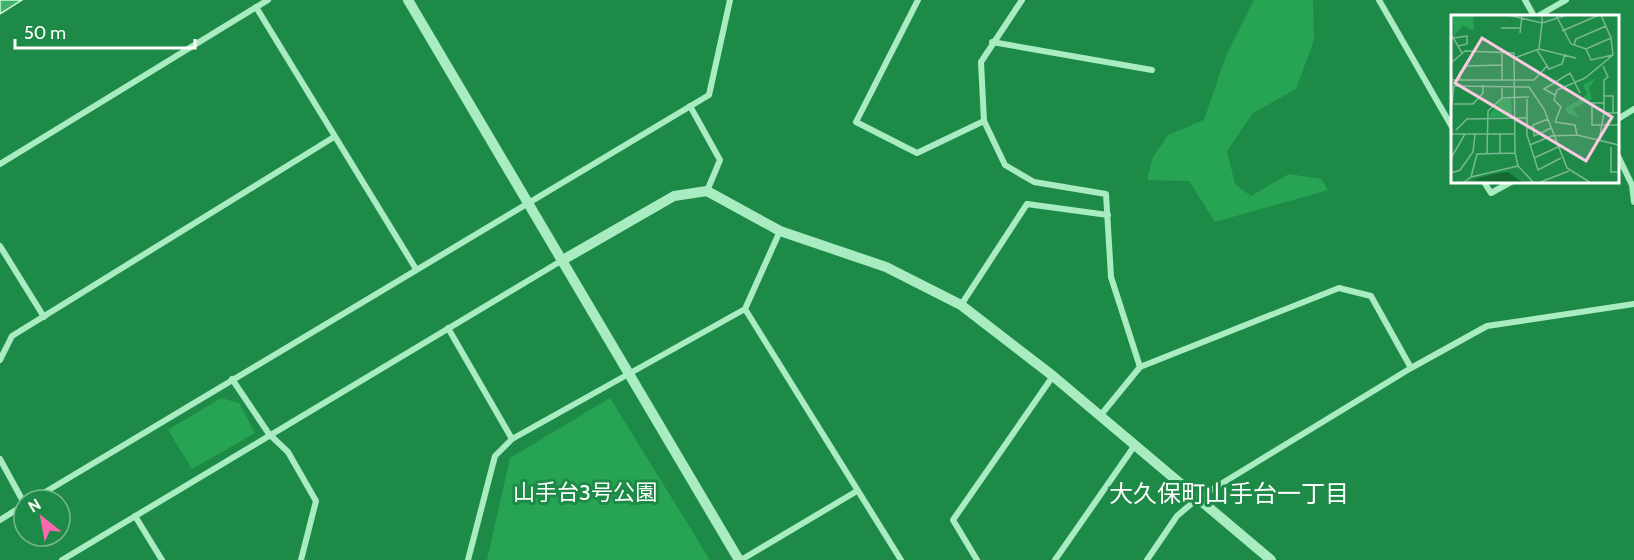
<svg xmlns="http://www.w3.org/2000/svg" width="1634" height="560" font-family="Cabin,'Noto Sans JP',sans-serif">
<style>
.green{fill:#27a354}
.building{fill:#42b16a;stroke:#cef9de;stroke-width:1.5;filter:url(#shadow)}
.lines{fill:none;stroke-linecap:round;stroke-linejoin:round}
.minor{stroke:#a9ecc1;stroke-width:6}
.tertiary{stroke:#a9ecc1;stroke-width:10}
.labels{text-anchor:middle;stroke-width:6;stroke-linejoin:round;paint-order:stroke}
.park-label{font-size:22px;fill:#fff;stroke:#1e8a47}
.neighbourhood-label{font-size:24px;fill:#fff;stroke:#1e8a47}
.inset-road{fill:none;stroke:#78b991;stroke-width:1.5}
.view{fill:#fecae3;fill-opacity:0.15;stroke:#fecae3;stroke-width:3}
.inset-edge{fill:none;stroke:#fff;stroke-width:3}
</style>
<defs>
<filter id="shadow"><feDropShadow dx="5.5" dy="-5.5" stdDeviation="0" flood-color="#0009"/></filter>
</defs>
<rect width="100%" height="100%" fill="#1e8a47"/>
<g class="green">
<path d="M 1254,0 L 1313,0 L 1314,40 L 1296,89 L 1253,113 L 1227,151 L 1235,184 L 1251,196 L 1289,174 L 1321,179 L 1328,190 L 1215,222 L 1189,181 L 1147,180 L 1153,157 L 1168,135 L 1204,120 L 1226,56 Z"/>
<path d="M 221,398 L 239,403 L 255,433 L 192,469 L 168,430 Z"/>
<path d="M 610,398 L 710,560 L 487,560 L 510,458 Z"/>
</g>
<path class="building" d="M 0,0 L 22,0 L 0,14 Z"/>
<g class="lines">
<g class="minor">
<path d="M 918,0 L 856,122 L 917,153 L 984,121"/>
<path d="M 1022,0 L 981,62 L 984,121 L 1005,165 L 1034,182 L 1106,194 L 1111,277 L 1140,367"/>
<path d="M 1379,0 L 1452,127"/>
<path d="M 1525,0 L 1534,16"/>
<path d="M 256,7 L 416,269"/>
<path d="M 1538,16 L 1566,0"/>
<path d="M 992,42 L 1152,70"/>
<path d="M 690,106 L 720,160 L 707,191"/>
<path d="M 1618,119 L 1634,109"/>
<path d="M 1618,156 L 1632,185 L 1634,202"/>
<path d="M 0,164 L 268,0"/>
<path d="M 1484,182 L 1491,193 L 1511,182"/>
<path d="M 0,246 L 44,317"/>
<path d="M 961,305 L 1027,204 L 1108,215"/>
<path d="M 745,309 L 901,560"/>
<path d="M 448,328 L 512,439 L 745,309 L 780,231"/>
<path d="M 0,360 L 12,336 L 334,137"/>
<path d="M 232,379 L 269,434 L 288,452 L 316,501 L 301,560"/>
<path d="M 1100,416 L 1140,367 L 1339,288 L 1371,296 L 1411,368"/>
<path d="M 0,459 L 24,503"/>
<path d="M 32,500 L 709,95 L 730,0"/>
<path d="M 135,516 L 162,560"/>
<path d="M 0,520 L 24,505"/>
<path d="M 62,560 L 561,261"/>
<path d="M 468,560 L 495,456 L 512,439"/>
<path d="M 741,560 L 857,491"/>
<path d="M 977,560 L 953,520 L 1053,376"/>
<path d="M 1055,560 L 1135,445"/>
<path d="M 1147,560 L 1177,516 L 1198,498 L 1411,368 L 1487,326 L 1634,304"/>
</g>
<g class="tertiary">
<path d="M 408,0 L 739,560"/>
<path d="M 561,261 L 674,196 L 707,191 L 780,231 L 886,267 L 961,305 L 1053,376 L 1271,560"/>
</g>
</g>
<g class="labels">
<g class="park-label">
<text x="585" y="500">山手台3号公園</text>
</g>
<g class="neighbourhood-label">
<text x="1229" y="502">大久保町山手台一丁目</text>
</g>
</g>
<g transform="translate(1451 15)">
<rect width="168" height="168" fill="#1e8a47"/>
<path d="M 2,0 L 22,0 L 23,16 L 12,10 L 3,21 ZM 145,63 L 138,73 L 141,84 L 122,94 L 128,102 L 117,99 L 114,93 L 137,79 L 132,70 ZM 50,84 L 60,84 L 61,102 L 37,102 Z" fill="#27a354"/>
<path d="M 57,157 L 72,168 L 21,165 L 43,159 Z" fill="#146935"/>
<path class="inset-road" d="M 57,0 L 91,8 L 88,34 L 63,43M 91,0 L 91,8 L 116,0M 105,0 L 120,29 L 135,34 L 160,23M 50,13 L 69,13M 111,16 L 148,0M 69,18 L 71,0M 0,19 L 11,38M 2,23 L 16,21 L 16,29 L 7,31M 123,30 L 125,24 L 155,11M 88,34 L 125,43M 135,34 L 140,45 L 162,40 L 160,23 L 150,0M 86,35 L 98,54 L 111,49 L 114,39M 51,36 L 51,65M 0,48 L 14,36 L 63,38 L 64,138 L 67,151 L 83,168M 152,51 L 157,62 L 153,65 L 153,98M 0,65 L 83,65 L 96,51M 9,65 L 9,57 L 16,51 L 51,50M 0,71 L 78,72 L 93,94 L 116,153 L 140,168M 51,71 L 51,83 L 78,82M 104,80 L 93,74 L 119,58 L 129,78M 153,81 L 162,81 L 162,98M 76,84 L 76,120 L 87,155 L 110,143M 153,88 L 141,88 L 141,110 L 168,110M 3,89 L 22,89 L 32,78 L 32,70M 0,99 L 3,71M 97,104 L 82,110 L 83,121 L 100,113M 104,107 L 110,92 L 103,85 L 106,75 L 134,63 L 162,40M 104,107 L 124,110 L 126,120M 5,115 L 16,104 L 76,103M 0,119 L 63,119M 49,119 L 49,138M 148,126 L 153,98 L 168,98M 79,130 L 100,121 L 126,120 L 168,130M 160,132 L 160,157 L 168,157M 36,138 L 37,96 L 51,83M 0,143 L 14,119M 83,143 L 107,132M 0,158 L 9,155 L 22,137 L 24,119M 20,162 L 26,139 L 64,138M 12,168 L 20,162 L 67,151M 87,168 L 118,156"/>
<path class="view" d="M 31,23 L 161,102 L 135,146 L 4,68 Z"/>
<rect width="168" height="168" class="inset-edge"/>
</g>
<g transform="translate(42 518) rotate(329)"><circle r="28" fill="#1e8a47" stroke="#78b991" stroke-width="1.5"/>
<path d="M0-4.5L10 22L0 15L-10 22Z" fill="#fb68ae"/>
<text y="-9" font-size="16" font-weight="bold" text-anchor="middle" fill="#ffffff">N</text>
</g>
<path d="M15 39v9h180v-9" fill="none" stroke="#ffffff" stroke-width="3"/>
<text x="24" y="39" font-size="18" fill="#ffffff" stroke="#1e8a47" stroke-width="4.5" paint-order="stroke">50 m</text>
</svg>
